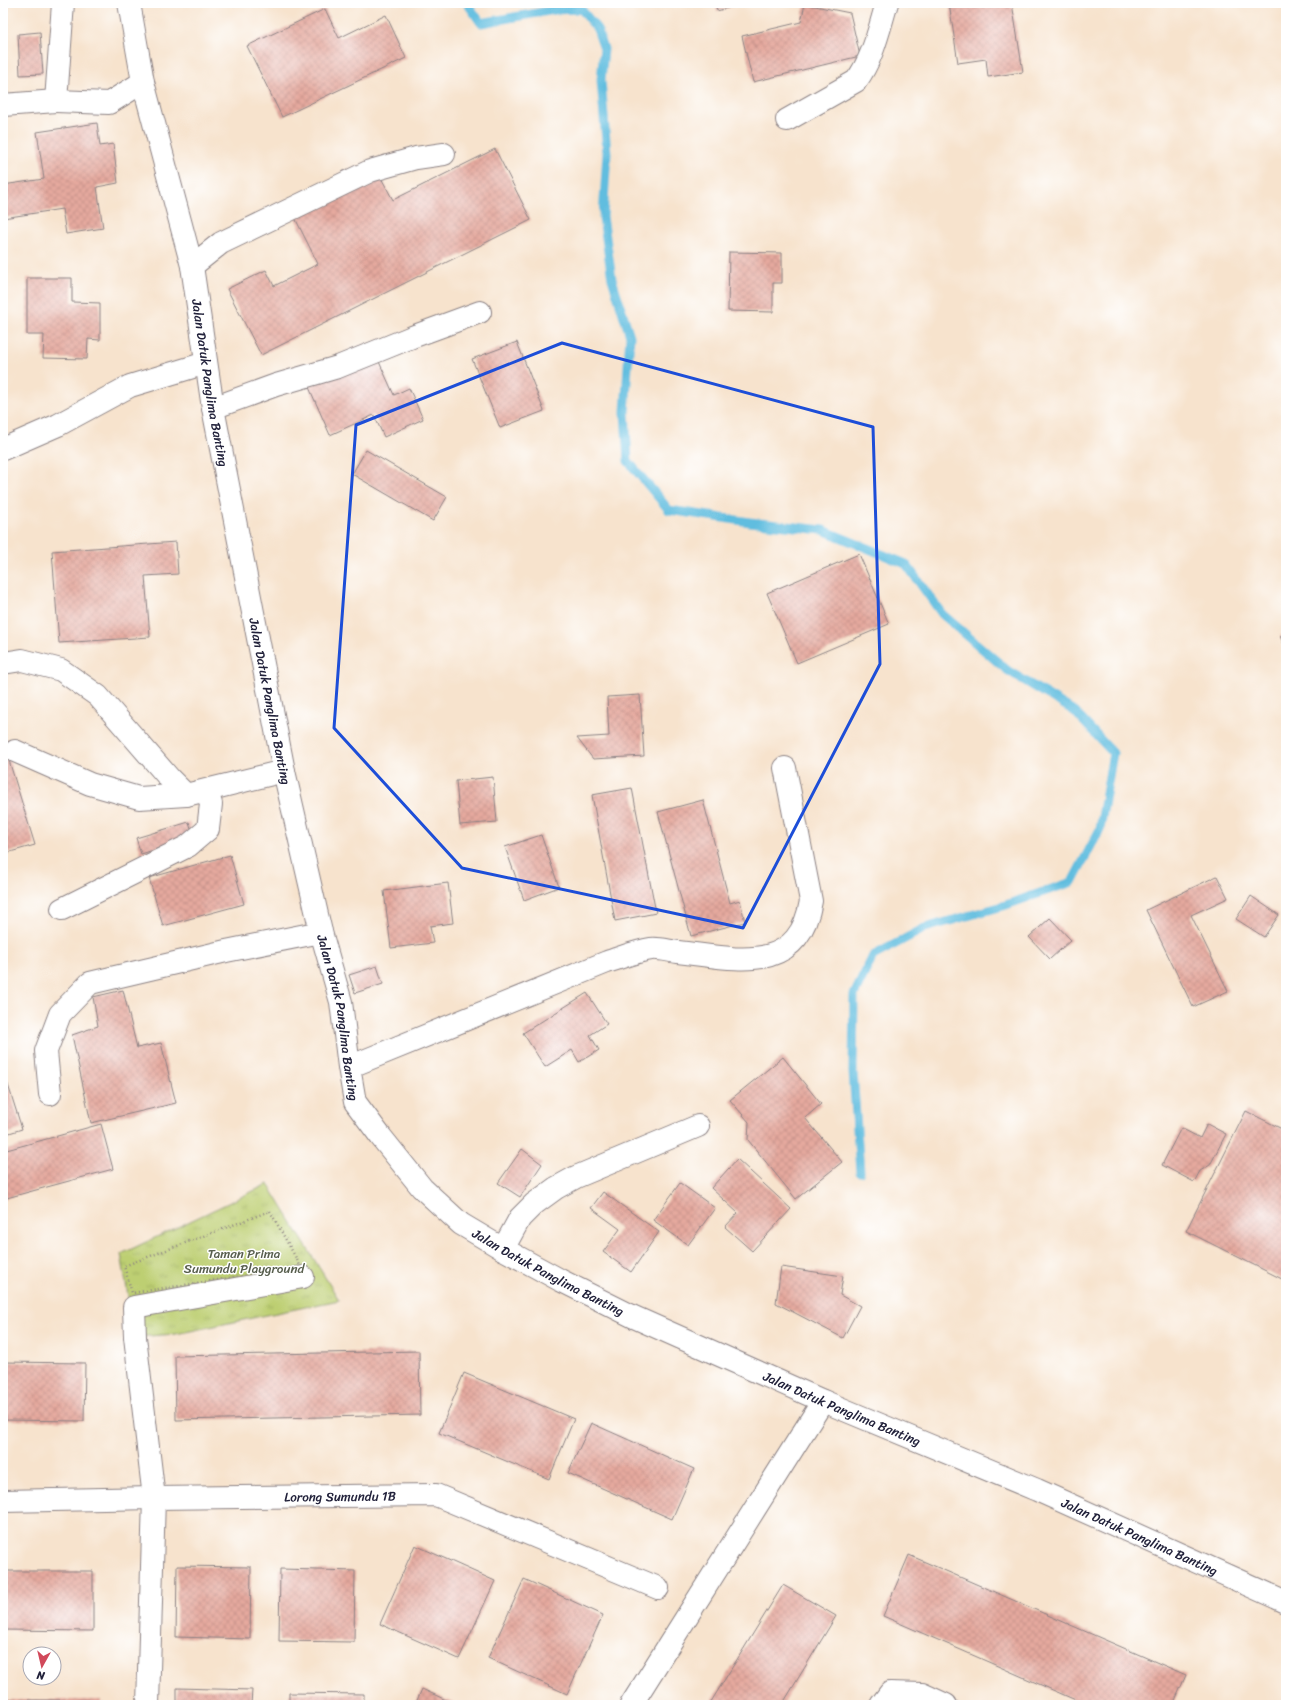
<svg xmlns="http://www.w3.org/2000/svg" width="1289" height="1708" font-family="Sriracha,sans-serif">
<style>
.park{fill:url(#park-tufts);stroke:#707856}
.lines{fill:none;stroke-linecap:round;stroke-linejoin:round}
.stream{stroke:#61bddf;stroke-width:9}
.building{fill:url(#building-cross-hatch)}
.minor-casing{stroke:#8c8284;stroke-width:24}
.major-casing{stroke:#8c8284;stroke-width:24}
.path{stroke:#8c8284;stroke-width:2.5;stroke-dasharray:1 3;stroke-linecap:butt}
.minor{stroke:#fff;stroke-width:22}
.major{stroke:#fff;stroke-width:22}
.marked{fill:none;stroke:#1d4ed8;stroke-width:3;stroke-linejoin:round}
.labels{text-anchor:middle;stroke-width:3;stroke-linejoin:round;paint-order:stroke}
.street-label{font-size:13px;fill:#22223b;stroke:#fff}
.park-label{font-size:13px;fill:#585f4e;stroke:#fff}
</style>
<defs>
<pattern id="park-tufts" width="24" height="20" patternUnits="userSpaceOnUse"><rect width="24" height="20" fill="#bdcf72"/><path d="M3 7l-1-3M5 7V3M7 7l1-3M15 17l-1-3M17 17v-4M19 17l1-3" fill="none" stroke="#a2b164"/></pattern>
<pattern id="building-cross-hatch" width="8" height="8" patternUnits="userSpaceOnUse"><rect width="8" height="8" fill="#e5a99e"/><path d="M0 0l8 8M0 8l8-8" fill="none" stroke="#c49189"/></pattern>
</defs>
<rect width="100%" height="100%" fill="#fff"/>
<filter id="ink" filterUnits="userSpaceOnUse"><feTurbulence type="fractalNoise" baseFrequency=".025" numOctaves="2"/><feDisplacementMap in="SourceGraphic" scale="8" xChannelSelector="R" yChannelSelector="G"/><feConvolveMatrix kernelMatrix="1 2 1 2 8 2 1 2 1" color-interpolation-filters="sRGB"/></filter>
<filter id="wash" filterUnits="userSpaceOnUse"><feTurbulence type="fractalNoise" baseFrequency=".012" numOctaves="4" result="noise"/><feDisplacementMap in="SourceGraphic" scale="16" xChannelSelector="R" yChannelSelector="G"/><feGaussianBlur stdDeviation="0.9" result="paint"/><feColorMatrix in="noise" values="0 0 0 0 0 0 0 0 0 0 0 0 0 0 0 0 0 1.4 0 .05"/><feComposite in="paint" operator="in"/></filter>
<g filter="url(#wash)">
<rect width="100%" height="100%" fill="#f7e3cd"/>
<path class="park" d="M 268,1184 L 339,1300 L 176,1334 L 135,1337 L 121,1254 Z"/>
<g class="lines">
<path class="stream" d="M 467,3 L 481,23 L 554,10 L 581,9 L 597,29 L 604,49 L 601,80 L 607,153 L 603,217 L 612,279 L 630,336 L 625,412 L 628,461 L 669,510 L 750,522 L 823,530 L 906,564 L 942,614 L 1007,670 L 1074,711 L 1113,753 L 1100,829 L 1072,882 L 1003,906 L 925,928 L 873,956 L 854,995 L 853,1072 L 860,1172"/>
</g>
<g id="blocks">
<g class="building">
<path d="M 715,3 L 744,3 L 717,11 Z"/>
<path d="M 949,3 L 1012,3 L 1023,72 L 988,77 L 986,59 L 958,63 Z"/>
<path d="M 805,4 L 850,13 L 860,56 L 753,82 L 742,36 L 801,22 Z"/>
<path d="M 325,9 L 339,38 L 386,15 L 406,58 L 282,117 L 247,46 Z"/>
<path d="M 40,32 L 43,74 L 20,75 L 18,34 Z"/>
<path d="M 97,123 L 100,146 L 113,144 L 118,183 L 97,187 L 103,228 L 66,234 L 62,209 L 3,218 L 3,185 L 44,179 L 37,132 Z"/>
<path d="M 495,149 L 531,220 L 261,355 L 227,289 L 266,270 L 274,286 L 318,264 L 294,216 L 379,174 L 393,200 Z"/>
<path d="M 729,252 L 782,253 L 782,283 L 773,283 L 773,312 L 728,311 Z"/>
<path d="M 27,278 L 72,278 L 72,302 L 100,303 L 100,340 L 88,339 L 87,359 L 43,358 L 44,335 L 27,335 Z"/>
<path d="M 517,342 L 544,411 L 500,428 L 472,359 Z"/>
<path d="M 376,355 L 394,395 L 409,388 L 423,419 L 384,437 L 374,415 L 330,435 L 308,385 Z"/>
<path d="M 366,450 L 447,497 L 433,521 L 352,474 Z"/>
<path d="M 176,542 L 178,574 L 145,576 L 150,637 L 59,643 L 52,551 Z"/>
<path d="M 859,554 L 889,624 L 797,663 L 767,593 Z"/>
<path d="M 1286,633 L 1286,649 L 1280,636 Z"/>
<path d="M 640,695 L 644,756 L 593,759 L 577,738 L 609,736 L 607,697 Z"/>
<path d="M 3,741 L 35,845 L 3,854 Z"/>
<path d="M 493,777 L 497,822 L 460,825 L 456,781 Z"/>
<path d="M 632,788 L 656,913 L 615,921 L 592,795 Z"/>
<path d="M 703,800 L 730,903 L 740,900 L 745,922 L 691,936 L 658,812 Z"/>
<path d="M 189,822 L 194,837 L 141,854 L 136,838 Z"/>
<path d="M 541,835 L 559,887 L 524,900 L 505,847 Z"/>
<path d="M 230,855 L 244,904 L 163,926 L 149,878 Z"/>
<path d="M 1217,876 L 1228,898 L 1191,915 L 1228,991 L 1193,1007 L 1146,910 Z"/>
<path d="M 448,883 L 453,923 L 430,926 L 433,943 L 391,948 L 384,891 Z"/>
<path d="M 1251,896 L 1279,915 L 1264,937 L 1236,919 Z"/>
<path d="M 1050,918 L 1071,940 L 1050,959 L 1029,937 Z"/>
<path d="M 377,966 L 383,984 L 355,993 L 349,975 Z"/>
<path d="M 123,990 L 137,1048 L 161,1043 L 176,1103 L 91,1123 L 72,1035 L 98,1026 L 93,997 Z"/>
<path d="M 587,993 L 607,1024 L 590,1035 L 599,1050 L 579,1062 L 572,1050 L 545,1067 L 523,1033 Z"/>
<path d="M 783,1057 L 821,1104 L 805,1118 L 842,1162 L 796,1199 L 748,1140 L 749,1122 L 730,1100 Z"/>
<path d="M 3,1069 L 22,1129 L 3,1135 Z"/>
<path d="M 1246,1111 L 1286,1131 L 1286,1281 L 1186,1231 Z"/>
<path d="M 101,1124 L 113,1169 L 3,1199 L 3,1151 Z"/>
<path d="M 1207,1124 L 1226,1134 L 1210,1165 L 1200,1171 L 1194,1182 L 1162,1165 L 1181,1128 L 1200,1138 Z"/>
<path d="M 522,1149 L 542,1164 L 520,1197 L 498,1183 Z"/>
<path d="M 737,1159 L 791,1209 L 752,1251 L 725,1227 L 738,1213 L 711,1188 Z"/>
<path d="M 680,1183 L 715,1208 L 688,1245 L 653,1220 Z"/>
<path d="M 603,1192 L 659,1232 L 631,1272 L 603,1252 L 620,1229 L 591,1208 Z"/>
<path d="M 781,1267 L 843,1276 L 840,1295 L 860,1306 L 843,1338 L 776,1303 Z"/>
<path d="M 419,1351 L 420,1415 L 176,1420 L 175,1356 Z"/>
<path d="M 3,1362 L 85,1363 L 84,1421 L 3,1420 Z"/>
<path d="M 464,1373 L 574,1419 L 549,1479 L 439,1433 Z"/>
<path d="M 591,1423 L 694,1469 L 672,1519 L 568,1473 Z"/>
<path d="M 415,1545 L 495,1581 L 459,1659 L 380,1624 Z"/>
<path d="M 909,1555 L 1186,1675 L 1173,1705 L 1087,1705 L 883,1616 Z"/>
<path d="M 177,1566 L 251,1567 L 250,1639 L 176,1637 Z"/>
<path d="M 280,1569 L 355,1571 L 354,1642 L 279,1641 Z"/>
<path d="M 3,1571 L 93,1571 L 93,1631 L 3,1630 Z"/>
<path d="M 524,1579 L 603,1615 L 567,1694 L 488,1658 Z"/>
<path d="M 783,1585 L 836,1616 L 782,1705 L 709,1705 Z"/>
<path d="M 177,1688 L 252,1690 L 251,1705 L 177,1705 Z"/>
<path d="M 422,1689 L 457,1705 L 415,1705 Z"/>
<path d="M 289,1693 L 364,1694 L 364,1705 L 289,1705 Z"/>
<rect x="3" y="1700" width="98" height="5"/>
</g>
</g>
</g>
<g filter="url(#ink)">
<use href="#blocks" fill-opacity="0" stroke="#8c8284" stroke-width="1"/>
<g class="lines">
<g class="minor-casing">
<g id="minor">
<path d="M 63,3 L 56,101 L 109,103 L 143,82"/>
<path d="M 3,105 L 56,101"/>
<path d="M 787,120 L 856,81 C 873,59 879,29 887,3"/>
<path d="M 192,266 L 221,243 L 370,171 L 416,158 L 444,154"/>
<path d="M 213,408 L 276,385 L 338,367 L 412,337 L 480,312"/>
<path d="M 3,449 L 58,425 L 130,386 L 206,363"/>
<path d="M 3,663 L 22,660 L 61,670 L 98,696 L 170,779 L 186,795"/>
<path d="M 15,751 L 90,784 L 139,798 L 186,795 L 284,771"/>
<path d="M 62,909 L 188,846 L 208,829 L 211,804 L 207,791"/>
<path d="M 349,1067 L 607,962 C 620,958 636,951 651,949 C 659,948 669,951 678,952 C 734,958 798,977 811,901 L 785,768"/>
<path d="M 50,1094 L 46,1051 L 60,1014 L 90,983 L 226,951 L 321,932"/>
<path d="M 503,1249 L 520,1218 L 534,1204 L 556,1188 L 576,1177 L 698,1126"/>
<path id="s1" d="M 3,1501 L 154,1498 L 436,1495 L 658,1588"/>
<path d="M 148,1705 L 154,1498 L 135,1337 L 134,1307 L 303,1277"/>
<path d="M 631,1705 L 823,1401"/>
<path d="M 881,1705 L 890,1693 L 922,1694 L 946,1705"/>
</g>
</g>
<g class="major-casing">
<g id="major">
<path id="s2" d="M 129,3 L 143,82 L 192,266 L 213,408 L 284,771 L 321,932 L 341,1002 L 349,1067 L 355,1102 L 381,1137 L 422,1188 L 461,1224 L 503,1249 L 560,1280 L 634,1317 L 823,1401 L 1037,1490 L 1286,1602"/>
</g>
</g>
<path class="path" d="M 270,1211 L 301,1267 L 132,1293 L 124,1266 Z"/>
<use href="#minor" class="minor"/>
<use href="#major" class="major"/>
</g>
</g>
<path class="marked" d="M 562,343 L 873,427 L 880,664 L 743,928 L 462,868 L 334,728 L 356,425 Z"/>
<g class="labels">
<g class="street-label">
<text dy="5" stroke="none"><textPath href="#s2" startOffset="389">Jalan Datuk Panglima Banting</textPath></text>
<text dy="5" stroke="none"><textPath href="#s2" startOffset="713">Jalan Datuk Panglima Banting</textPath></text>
<text dy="5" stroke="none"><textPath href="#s2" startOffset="1037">Jalan Datuk Panglima Banting</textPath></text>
<text dy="5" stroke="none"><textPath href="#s2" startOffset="1385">Jalan Datuk Panglima Banting</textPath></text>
<text dy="5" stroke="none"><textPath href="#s2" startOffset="1709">Jalan Datuk Panglima Banting</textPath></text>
<text dy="5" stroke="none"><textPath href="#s1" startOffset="337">Lorong Sumundu 1B</textPath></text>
<text dy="5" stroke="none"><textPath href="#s2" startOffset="2033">Jalan Datuk Panglima Banting</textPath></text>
</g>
<g class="park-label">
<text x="244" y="1258">Taman Prima<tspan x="244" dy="15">Sumundu Playground</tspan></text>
</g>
</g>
<rect width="1289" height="1708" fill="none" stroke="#fff" stroke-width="16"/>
<g transform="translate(42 1666) rotate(188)"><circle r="19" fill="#ffffff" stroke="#a7a7b1"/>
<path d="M0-3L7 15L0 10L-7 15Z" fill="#d1495b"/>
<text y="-6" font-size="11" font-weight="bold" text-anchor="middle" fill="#22223b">N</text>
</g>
</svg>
